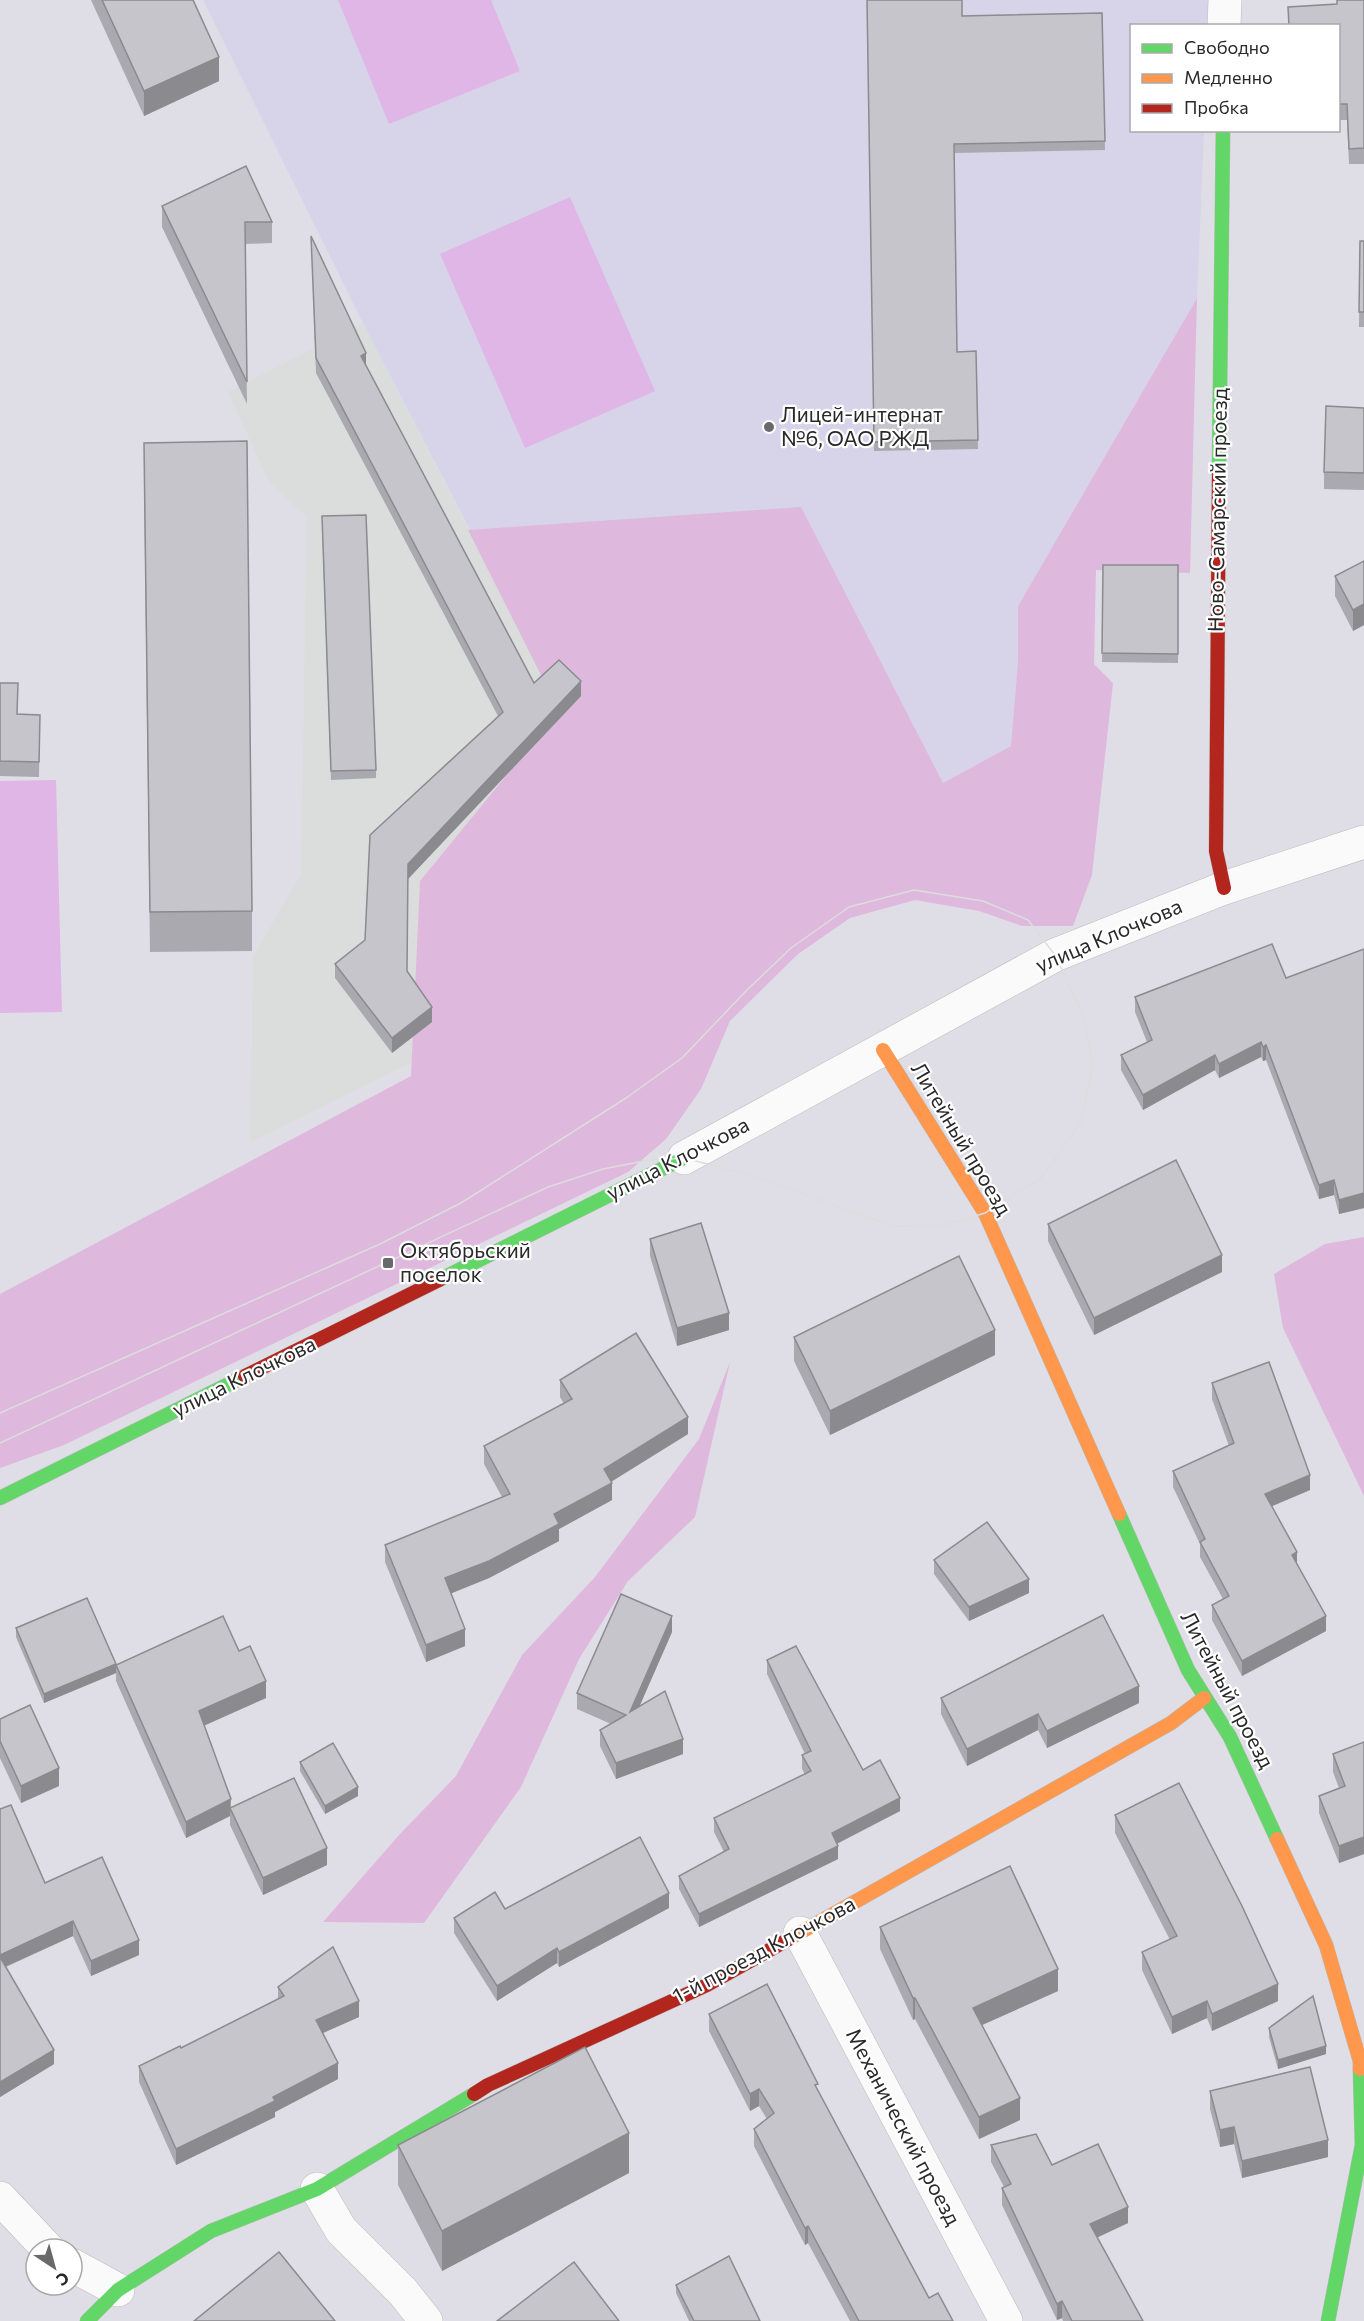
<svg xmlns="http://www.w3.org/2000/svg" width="1364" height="2321" font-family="Commissioner,sans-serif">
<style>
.industrial{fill:#dadddc}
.education{fill:#d7d4e9}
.green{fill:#dfb8dd}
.pitch{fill:#dfb6e6}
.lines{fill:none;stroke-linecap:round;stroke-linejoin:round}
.street-casing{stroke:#bcbcbd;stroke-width:34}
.fast-casing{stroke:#bcbcbd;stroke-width:15}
.slow-casing{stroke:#bcbcbd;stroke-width:15}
.jam-casing{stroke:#bcbcbd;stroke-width:15}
.street{stroke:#fafafb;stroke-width:33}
.fast{stroke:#63d668;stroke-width:14}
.slow{stroke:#ff974d;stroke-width:14}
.jam{stroke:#b3261e;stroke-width:14}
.tram{stroke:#dcdddd;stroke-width:1.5}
.wall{fill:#aaa9af}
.shaded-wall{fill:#8b8a8e}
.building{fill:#c6c5cb;stroke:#8b8a8e;stroke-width:1.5}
.poi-dot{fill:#69686b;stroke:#fff;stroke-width:2}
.labels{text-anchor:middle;stroke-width:4.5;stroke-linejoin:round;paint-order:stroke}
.poi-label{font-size:21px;fill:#292929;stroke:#fff;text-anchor:start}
.street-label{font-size:21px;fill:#292929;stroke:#fff}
</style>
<rect width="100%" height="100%" fill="#dfdee6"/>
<path class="industrial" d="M 363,323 L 565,719 L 468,1035 L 250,1142 L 253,957 L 301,874 L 307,517 L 269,482 L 228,392 Z"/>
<path class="education" d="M 203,0 L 1208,0 L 1208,25 L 1132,26 L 1132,130 L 1204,131 L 1197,298 L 1018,606 L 1018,661 L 1011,746 L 943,783 L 471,532 L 363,323 Z"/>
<g class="green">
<path d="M 1197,298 L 1190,573 L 1096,570 L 1094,664 L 1113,683 L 1092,875 L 1073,926 L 1022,926 L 979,911 L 915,900 L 850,918 L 798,954 L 730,1021 L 701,1089 L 666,1139 L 628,1172 L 64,1445 L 0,1468 L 0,1294 L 411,1076 L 420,881 L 559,711 L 468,530 L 801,507 L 943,783 L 1011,746 L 1018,661 L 1018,606 Z"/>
<path d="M 1364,1237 L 1364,1496 L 1283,1328 L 1274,1274 L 1325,1244 Z"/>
<path d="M 730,1362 L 695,1517 L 628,1581 L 579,1659 L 521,1787 L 424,1923 L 323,1922 L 399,1835 L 456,1776 L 522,1655 L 595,1577 L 699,1439 Z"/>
</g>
<g class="pitch">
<path d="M 338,0 L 491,0 L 520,71 L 389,124 Z"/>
<path d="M 570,197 L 655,391 L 525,448 L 440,254 Z"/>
<path d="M 56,780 L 62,1012 L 0,1013 L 0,781 Z"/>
</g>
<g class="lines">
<g class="street-casing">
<g id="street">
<path d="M 1224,26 L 1225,0"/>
<path d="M 684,1158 L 1055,955 L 1224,888 L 1364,842"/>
<path d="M 800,1933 L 1006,2321"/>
<path d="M 317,2189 L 341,2230 L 403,2292 L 426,2321"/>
<path d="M 0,2198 L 48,2249"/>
<path d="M 72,2265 L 118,2290"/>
</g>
</g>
<g class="fast-casing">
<g id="fast">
<path d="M 1219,472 L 1223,130"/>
<path d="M 439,1280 L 684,1158"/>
<path d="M 0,1498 L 245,1376"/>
<path d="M 1119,1514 L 1188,1670 L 1230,1737 L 1277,1839"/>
<path d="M 87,2321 L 118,2290 L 211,2231 L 317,2189 L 474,2094"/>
<path d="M 1328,2321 L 1362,2145 L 1360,2069"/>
</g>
</g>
<g class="slow-casing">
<g id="slow">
<path d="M 883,1050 L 985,1213 L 1119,1514"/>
<path d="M 1277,1839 L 1326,1945 L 1360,2061 L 1360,2069"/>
<path d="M 791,1938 L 1171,1723 L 1204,1698"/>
</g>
</g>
<g class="jam-casing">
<g id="jam">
<path d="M 1219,472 L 1216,851 L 1224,888"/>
<path d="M 245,1376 L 439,1280"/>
<path d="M 474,2094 L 488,2085 L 707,1985 L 791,1938"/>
</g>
</g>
<use href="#street" class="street"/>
<use href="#fast" class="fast"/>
<use href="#slow" class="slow"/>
<use href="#jam" class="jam"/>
<path class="tram" d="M 0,1413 L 380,1244 L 461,1203 L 626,1098 L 682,1058 L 747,990 L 791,948 L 849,907 L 914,890 L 983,901 L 1028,920 L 1055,955 L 1084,1017 L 1093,1066 L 1080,1124 L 1040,1179 L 985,1213 L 945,1225 L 893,1226 L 751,1175 L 684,1158 L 644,1161 L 603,1169 L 548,1187 L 0,1443"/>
</g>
<g class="wall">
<path d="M 91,0 L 193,0 L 219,81 L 144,116 Z"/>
<path d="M 867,0 L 962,16 L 1102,13 L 1105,150 L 954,153 L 957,352 L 976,351 L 978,449 L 874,451 Z"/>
<path d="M 1364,0 L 1364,164 L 1349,164 L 1347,120 L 1338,120 L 1338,26 L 1288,26 L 1288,7 L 1337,4 Z"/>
<path d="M 162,206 L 272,222 L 272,243 L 245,244 L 247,404 L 162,227 Z"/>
<path d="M 311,236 L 366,366 L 534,683 L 581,696 L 408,879 L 407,972 L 432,1022 L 392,1053 L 335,978 L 335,964 L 365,940 L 498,716 L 316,373 Z"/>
<path d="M 1360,241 L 1364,241 L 1364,327 L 1359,327 Z"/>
<path d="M 1364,408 L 1364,490 L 1324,489 L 1324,472 Z"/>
<path d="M 144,483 L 252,911 L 252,951 L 150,952 Z"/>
<path d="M 322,525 L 376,770 L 376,778 L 331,780 Z"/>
<path d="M 1364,561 L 1364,625 L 1353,631 L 1335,596 L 1335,576 Z"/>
<path d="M 1103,565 L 1178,565 L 1178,663 L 1102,662 Z"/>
<path d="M 0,683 L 18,699 L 17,714 L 40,715 L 39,777 L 0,776 Z"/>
<path d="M 1364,949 L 1364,1208 L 1339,1214 L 1334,1195 L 1319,1199 L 1266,1060 L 1263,1061 L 1261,1057 L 1219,1078 L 1215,1070 L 1143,1110 L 1121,1070 L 1121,1055 L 1147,1042 L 1135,1012 L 1135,997 L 1286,978 Z"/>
<path d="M 1048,1224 L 1222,1272 L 1094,1335 L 1048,1241 Z"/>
<path d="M 650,1239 L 729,1330 L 677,1346 L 650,1256 Z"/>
<path d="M 794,1337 L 995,1355 L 830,1435 L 794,1361 Z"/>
<path d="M 560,1380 L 688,1434 L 611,1482 L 612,1500 L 559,1529 L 559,1541 L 489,1578 L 451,1593 L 465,1646 L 426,1662 L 385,1562 L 385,1545 L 502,1497 L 484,1464 L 484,1446 L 564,1404 L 560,1397 Z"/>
<path d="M 1212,1383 L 1310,1490 L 1272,1506 L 1326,1631 L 1242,1676 L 1212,1620 L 1212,1605 L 1223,1599 L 1200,1557 L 1200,1544 L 1173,1487 L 1173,1471 L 1229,1446 L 1212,1399 Z"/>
<path d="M 934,1560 L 1029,1593 L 969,1621 L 934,1574 Z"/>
<path d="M 16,1628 L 116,1665 L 239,1651 L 266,1698 L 204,1725 L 231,1807 L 327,1865 L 263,1895 L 230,1825 L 230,1816 L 186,1838 L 116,1681 L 116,1673 L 44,1703 L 16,1637 Z"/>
<path d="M 672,1632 L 639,1707 L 683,1754 L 616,1779 L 600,1746 L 600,1730 L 611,1724 L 577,1709 L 577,1693 Z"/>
<path d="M 767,1660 L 863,1770 L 900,1811 L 837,1844 L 838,1859 L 699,1927 L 679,1889 L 679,1876 L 724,1852 L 714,1832 L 714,1818 L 805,1774 L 802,1769 L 802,1755 L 805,1754 L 767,1674 Z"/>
<path d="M 941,1698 L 1139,1703 L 1047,1748 L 1038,1730 L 967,1766 L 941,1714 Z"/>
<path d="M 0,1719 L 59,1786 L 21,1803 L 0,1758 Z"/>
<path d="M 1364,1742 L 1364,1854 L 1339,1863 L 1319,1813 L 1319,1796 L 1339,1788 L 1333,1772 L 1333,1754 Z"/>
<path d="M 300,1762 L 358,1796 L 325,1814 L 300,1771 Z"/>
<path d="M 0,1809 L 45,1883 L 139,1955 L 91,1976 L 73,1936 L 6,1967 L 54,2064 L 0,2097 Z"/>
<path d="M 1115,1815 L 1278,2001 L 1212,2031 L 1207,2018 L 1172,2034 L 1142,1970 L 1142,1952 L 1170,1940 L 1115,1833 Z"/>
<path d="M 669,1908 L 559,1967 L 557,1963 L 497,2001 L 454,1933 L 454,1918 L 505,1909 Z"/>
<path d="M 880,1927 L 1058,1991 L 982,2025 L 1020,2120 L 979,2139 L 915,2019 L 913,2020 L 880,1949 Z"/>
<path d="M 278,1987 L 359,2017 L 323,2033 L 338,2079 L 275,2112 L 275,2117 L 176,2165 L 139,2082 L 139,2066 L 181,2048 L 278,1999 Z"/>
<path d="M 709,2014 L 818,2090 L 929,2298 L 953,2321 L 850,2321 L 808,2243 L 805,2245 L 754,2146 L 754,2129 L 767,2119 L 759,2106 L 750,2111 L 709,2031 Z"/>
<path d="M 1269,2028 L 1326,2054 L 1278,2069 L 1269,2037 Z"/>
<path d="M 1210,2091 L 1328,2157 L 1242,2178 L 1234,2144 L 1220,2147 L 1210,2109 Z"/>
<path d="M 398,2145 L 629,2173 L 442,2271 L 398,2185 Z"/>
<path d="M 991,2145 L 1052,2165 L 1128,2223 L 1097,2237 L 1143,2321 L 1063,2321 L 1062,2318 L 1057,2320 L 1002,2205 L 1002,2188 L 1004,2187 L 991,2162 Z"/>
<path d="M 676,2285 L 760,2321 L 689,2321 L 676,2293 Z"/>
</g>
<g class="shaded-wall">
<path d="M 219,57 L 219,81 L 144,116 L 144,91 Z"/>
<path d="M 366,353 L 366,368 L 361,356 Z"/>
<path d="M 1364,604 L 1364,625 L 1353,631 L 1353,610 Z"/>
<path d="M 581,681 L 581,696 L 408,879 L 408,864 Z"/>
<path d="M 432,1007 L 432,1022 L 392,1053 L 392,1038 Z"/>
<path d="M 1261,1042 L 1261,1057 L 1219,1078 L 1219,1064 Z"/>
<path d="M 1266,1045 L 1266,1060 L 1263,1061 L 1263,1047 Z"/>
<path d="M 1215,1055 L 1215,1070 L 1143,1110 L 1143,1095 Z"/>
<path d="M 1334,1180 L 1334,1195 L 1319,1199 L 1319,1185 Z"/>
<path d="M 1364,1193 L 1364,1208 L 1339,1214 L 1339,1200 Z"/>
<path d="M 1222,1255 L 1222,1272 L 1094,1335 L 1094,1318 Z"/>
<path d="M 729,1313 L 729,1330 L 677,1346 L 677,1328 Z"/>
<path d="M 995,1330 L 995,1355 L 830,1435 L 830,1411 Z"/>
<path d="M 688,1417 L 688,1434 L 604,1486 L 604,1469 Z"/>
<path d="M 1310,1475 L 1310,1490 L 1265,1509 L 1265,1494 Z"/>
<path d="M 612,1483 L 612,1500 L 559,1529 L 559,1541 L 489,1578 L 445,1596 L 445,1578 L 554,1514 Z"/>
<path d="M 1297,1552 L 1297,1568 L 1292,1555 Z"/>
<path d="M 1029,1579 L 1029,1593 L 969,1621 L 969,1607 Z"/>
<path d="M 672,1616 L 672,1632 L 630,1728 L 630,1712 Z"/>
<path d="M 1326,1616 L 1326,1631 L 1242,1676 L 1242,1661 Z"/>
<path d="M 465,1629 L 465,1646 L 426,1662 L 426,1645 Z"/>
<path d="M 116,1664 L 116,1673 L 44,1703 L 44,1694 Z"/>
<path d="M 266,1681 L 266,1698 L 199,1728 L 199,1711 Z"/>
<path d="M 1139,1686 L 1139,1703 L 1047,1748 L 1047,1731 Z"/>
<path d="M 1038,1714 L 1038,1730 L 967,1766 L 967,1749 Z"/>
<path d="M 683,1739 L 683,1754 L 616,1779 L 616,1763 Z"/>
<path d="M 59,1768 L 59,1786 L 21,1803 L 21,1786 Z"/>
<path d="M 358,1787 L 358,1796 L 325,1814 L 325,1806 Z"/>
<path d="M 900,1798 L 900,1811 L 832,1846 L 832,1833 Z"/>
<path d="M 231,1799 L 230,1816 L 186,1838 L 186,1822 Z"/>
<path d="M 1364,1837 L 1364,1854 L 1339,1863 L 1339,1846 Z"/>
<path d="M 838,1846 L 838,1859 L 699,1927 L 699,1914 Z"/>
<path d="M 327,1848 L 327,1865 L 263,1895 L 263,1878 Z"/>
<path d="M 669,1893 L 669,1908 L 559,1967 L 559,1952 Z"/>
<path d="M 73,1921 L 73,1936 L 0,1969 L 0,1955 Z"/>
<path d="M 139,1940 L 139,1955 L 91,1976 L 91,1961 Z"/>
<path d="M 557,1948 L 557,1963 L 497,2001 L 497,1986 Z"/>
<path d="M 1058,1969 L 1058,1991 L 973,2029 L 973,2008 Z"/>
<path d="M 1278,1984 L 1278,2001 L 1212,2031 L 1212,2014 Z"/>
<path d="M 913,1998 L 915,1998 L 915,2019 L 913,2020 Z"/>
<path d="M 359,2001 L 359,2017 L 316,2036 L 316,2020 Z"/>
<path d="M 1207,2001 L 1207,2018 L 1172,2034 L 1172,2017 Z"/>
<path d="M 1326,2046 L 1326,2054 L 1278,2069 L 1278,2060 Z"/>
<path d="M 54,2050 L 54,2064 L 0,2097 L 0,2082 Z"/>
<path d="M 338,2063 L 338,2079 L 275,2112 L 275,2117 L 176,2165 L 176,2149 Z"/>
<path d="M 759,2089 L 759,2106 L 750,2111 L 750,2094 Z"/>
<path d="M 1020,2098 L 1020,2120 L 979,2139 L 979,2117 Z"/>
<path d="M 1234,2127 L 1234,2144 L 1220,2147 L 1220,2130 Z"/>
<path d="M 629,2133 L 629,2173 L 442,2271 L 442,2231 Z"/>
<path d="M 1328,2140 L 1328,2157 L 1242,2178 L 1242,2161 Z"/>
<path d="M 1128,2207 L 1128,2223 L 1090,2241 L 1090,2224 Z"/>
<path d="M 808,2226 L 808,2243 L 805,2245 L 805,2228 Z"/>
<path d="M 1062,2301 L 1062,2318 L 1057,2320 L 1057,2304 Z"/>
</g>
<g class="building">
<path d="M 102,0 L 193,0 L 219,57 L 144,91 Z"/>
<path d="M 867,0 L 962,0 L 962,16 L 1102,13 L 1105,141 L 954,144 L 957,352 L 976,351 L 978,440 L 874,442 Z"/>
<path d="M 1337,0 L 1364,0 L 1364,148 L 1349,149 L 1347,104 L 1338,104 L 1338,26 L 1289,26 L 1288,7 L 1337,4 Z"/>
<path d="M 246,166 L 272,222 L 245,222 L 247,382 L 162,206 Z"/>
<path d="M 311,236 L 366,353 L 361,356 L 534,683 L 559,660 L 581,681 L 408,864 L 407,971 L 432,1007 L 392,1038 L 335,964 L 365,940 L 370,835 L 503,712 L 316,358 Z"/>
<path d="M 1360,241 L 1364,241 L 1364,312 L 1359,312 Z"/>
<path d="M 1326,406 L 1364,408 L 1364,473 L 1324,472 Z"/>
<path d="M 247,441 L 252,911 L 150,912 L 144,443 Z"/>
<path d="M 366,515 L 376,770 L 331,771 L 322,516 Z"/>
<path d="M 1364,561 L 1364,604 L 1353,610 L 1335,576 Z"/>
<path d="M 1103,565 L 1178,565 L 1178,654 L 1102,653 Z"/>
<path d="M 0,683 L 18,683 L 17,714 L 40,715 L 39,762 L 0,761 Z"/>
<path d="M 1272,944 L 1286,978 L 1364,949 L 1364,1193 L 1339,1200 L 1334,1180 L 1319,1185 L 1266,1045 L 1263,1047 L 1261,1042 L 1219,1064 L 1215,1055 L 1143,1095 L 1121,1055 L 1152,1040 L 1135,997 Z"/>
<path d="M 1176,1160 L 1222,1255 L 1094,1318 L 1048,1224 Z"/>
<path d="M 701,1223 L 729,1313 L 677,1328 L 650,1239 Z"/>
<path d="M 959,1256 L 995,1330 L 830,1411 L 794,1337 Z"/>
<path d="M 636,1333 L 688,1417 L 604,1469 L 612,1483 L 554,1514 L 559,1524 L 489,1561 L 445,1578 L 465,1629 L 426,1645 L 385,1545 L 510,1494 L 484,1446 L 572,1399 L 560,1380 Z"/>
<path d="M 1269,1362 L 1310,1475 L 1265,1494 L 1297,1552 L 1292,1555 L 1326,1616 L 1242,1661 L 1212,1605 L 1229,1596 L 1200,1542 L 1205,1539 L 1173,1471 L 1234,1443 L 1212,1383 Z"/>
<path d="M 987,1522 L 1029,1579 L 969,1607 L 934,1560 Z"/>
<path d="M 621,1594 L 672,1616 L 630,1712 L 665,1691 L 683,1739 L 616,1763 L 600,1730 L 626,1715 L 577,1693 Z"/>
<path d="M 87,1598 L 116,1664 L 44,1694 L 16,1628 Z"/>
<path d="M 1103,1615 L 1139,1686 L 1047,1731 L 1038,1714 L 967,1749 L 941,1698 Z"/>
<path d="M 223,1616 L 239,1651 L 250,1646 L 266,1681 L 199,1711 L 231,1799 L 186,1822 L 116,1665 Z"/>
<path d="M 796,1646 L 863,1770 L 880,1760 L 900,1798 L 832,1833 L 838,1846 L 699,1914 L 679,1876 L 729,1849 L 714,1818 L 811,1771 L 802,1755 L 811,1751 L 767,1660 Z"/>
<path d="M 30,1705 L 59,1768 L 21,1786 L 0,1741 L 0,1719 Z"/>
<path d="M 1364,1742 L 1364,1837 L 1339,1846 L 1319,1796 L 1345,1786 L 1333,1754 Z"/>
<path d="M 333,1743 L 358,1787 L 325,1806 L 300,1762 Z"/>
<path d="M 294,1778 L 327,1848 L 263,1878 L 230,1808 Z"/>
<path d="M 1179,1783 L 1242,1906 L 1278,1984 L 1212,2014 L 1207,2001 L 1172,2017 L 1142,1952 L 1177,1936 L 1115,1815 Z"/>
<path d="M 11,1805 L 45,1883 L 102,1857 L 139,1940 L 91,1961 L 73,1921 L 0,1955 L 0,1809 Z"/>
<path d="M 640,1837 L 669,1893 L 559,1952 L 557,1948 L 497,1986 L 454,1918 L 495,1892 L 505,1909 Z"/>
<path d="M 1010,1866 L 1058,1969 L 973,2008 L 1020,2098 L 979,2117 L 915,1998 L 913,1998 L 880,1927 Z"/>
<path d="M 333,1947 L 359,2001 L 316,2020 L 338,2063 L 273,2097 L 275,2101 L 176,2149 L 139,2066 L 180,2046 L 181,2048 L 284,1996 L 278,1987 Z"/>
<path d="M 0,1957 L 54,2050 L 0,2082 Z"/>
<path d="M 767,1984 L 818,2084 L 815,2085 L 929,2298 L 938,2293 L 953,2321 L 859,2321 L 808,2226 L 805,2228 L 754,2129 L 774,2113 L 759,2089 L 750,2094 L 709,2014 Z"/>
<path d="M 1313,1996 L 1326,2046 L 1278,2060 L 1269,2028 Z"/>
<path d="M 585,2047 L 629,2133 L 442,2231 L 398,2145 Z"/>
<path d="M 1310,2067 L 1328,2140 L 1242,2161 L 1234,2127 L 1220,2130 L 1210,2091 Z"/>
<path d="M 1036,2134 L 1052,2165 L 1098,2144 L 1128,2207 L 1090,2224 L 1143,2321 L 1072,2321 L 1062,2301 L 1057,2304 L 1002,2188 L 1011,2184 L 991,2145 Z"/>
<path d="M 279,2252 L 335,2321 L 194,2321 Z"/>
<path d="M 729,2256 L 760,2321 L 694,2321 L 676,2285 Z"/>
<path d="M 574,2262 L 619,2321 L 497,2321 Z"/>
</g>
<g class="poi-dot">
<circle cx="769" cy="427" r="6"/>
<rect x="382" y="1257" width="12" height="12" rx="3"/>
</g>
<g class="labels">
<g class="poi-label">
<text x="781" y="422">Лицей-интернат<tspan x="781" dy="24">№6, ОАО РЖД</tspan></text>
<text x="400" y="1258">Октябрьский<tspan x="400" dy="24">поселок</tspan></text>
</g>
<g class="street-label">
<text transform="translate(1218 510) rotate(-89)" y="7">Ново-Самарский проезд</text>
<text transform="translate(1109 936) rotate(-23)" y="7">улица Клочкова</text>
<text transform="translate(961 1139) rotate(59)" y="7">Литейный проезд</text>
<text transform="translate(678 1159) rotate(-27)" y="7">улица Клочкова</text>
<text transform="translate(244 1377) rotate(-26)" y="7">улица Клочкова</text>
<text transform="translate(1227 1690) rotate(62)" y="7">Литейный проезд</text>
<text transform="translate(764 1950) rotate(-28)" y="7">1-й проезд Клочкова</text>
<text transform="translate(903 2127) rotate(62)" y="7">Механический проезд</text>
</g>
</g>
<rect x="1130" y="24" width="210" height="108" fill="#ffffff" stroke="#a9a9a9" stroke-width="1.5"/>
<rect x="1142" y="44" width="30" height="9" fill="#63d668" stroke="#a9a9a9" stroke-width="1.5"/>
<text x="1184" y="54" font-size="18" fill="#292929">Свободно</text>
<rect x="1142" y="74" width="30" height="9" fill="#ff974d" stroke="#a9a9a9" stroke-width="1.5"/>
<text x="1184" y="84" font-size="18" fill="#292929">Медленно</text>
<rect x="1142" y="104" width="30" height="9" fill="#b3261e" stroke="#a9a9a9" stroke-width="1.5"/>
<text x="1184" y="114" font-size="18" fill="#292929">Пробка</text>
<g transform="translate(54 2267) rotate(144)"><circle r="28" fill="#ffffff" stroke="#a9a9a9" stroke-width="1.5"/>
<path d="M0-4.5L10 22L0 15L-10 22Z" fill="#69686b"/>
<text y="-9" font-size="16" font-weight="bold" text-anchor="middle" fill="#292929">С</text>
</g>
</svg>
